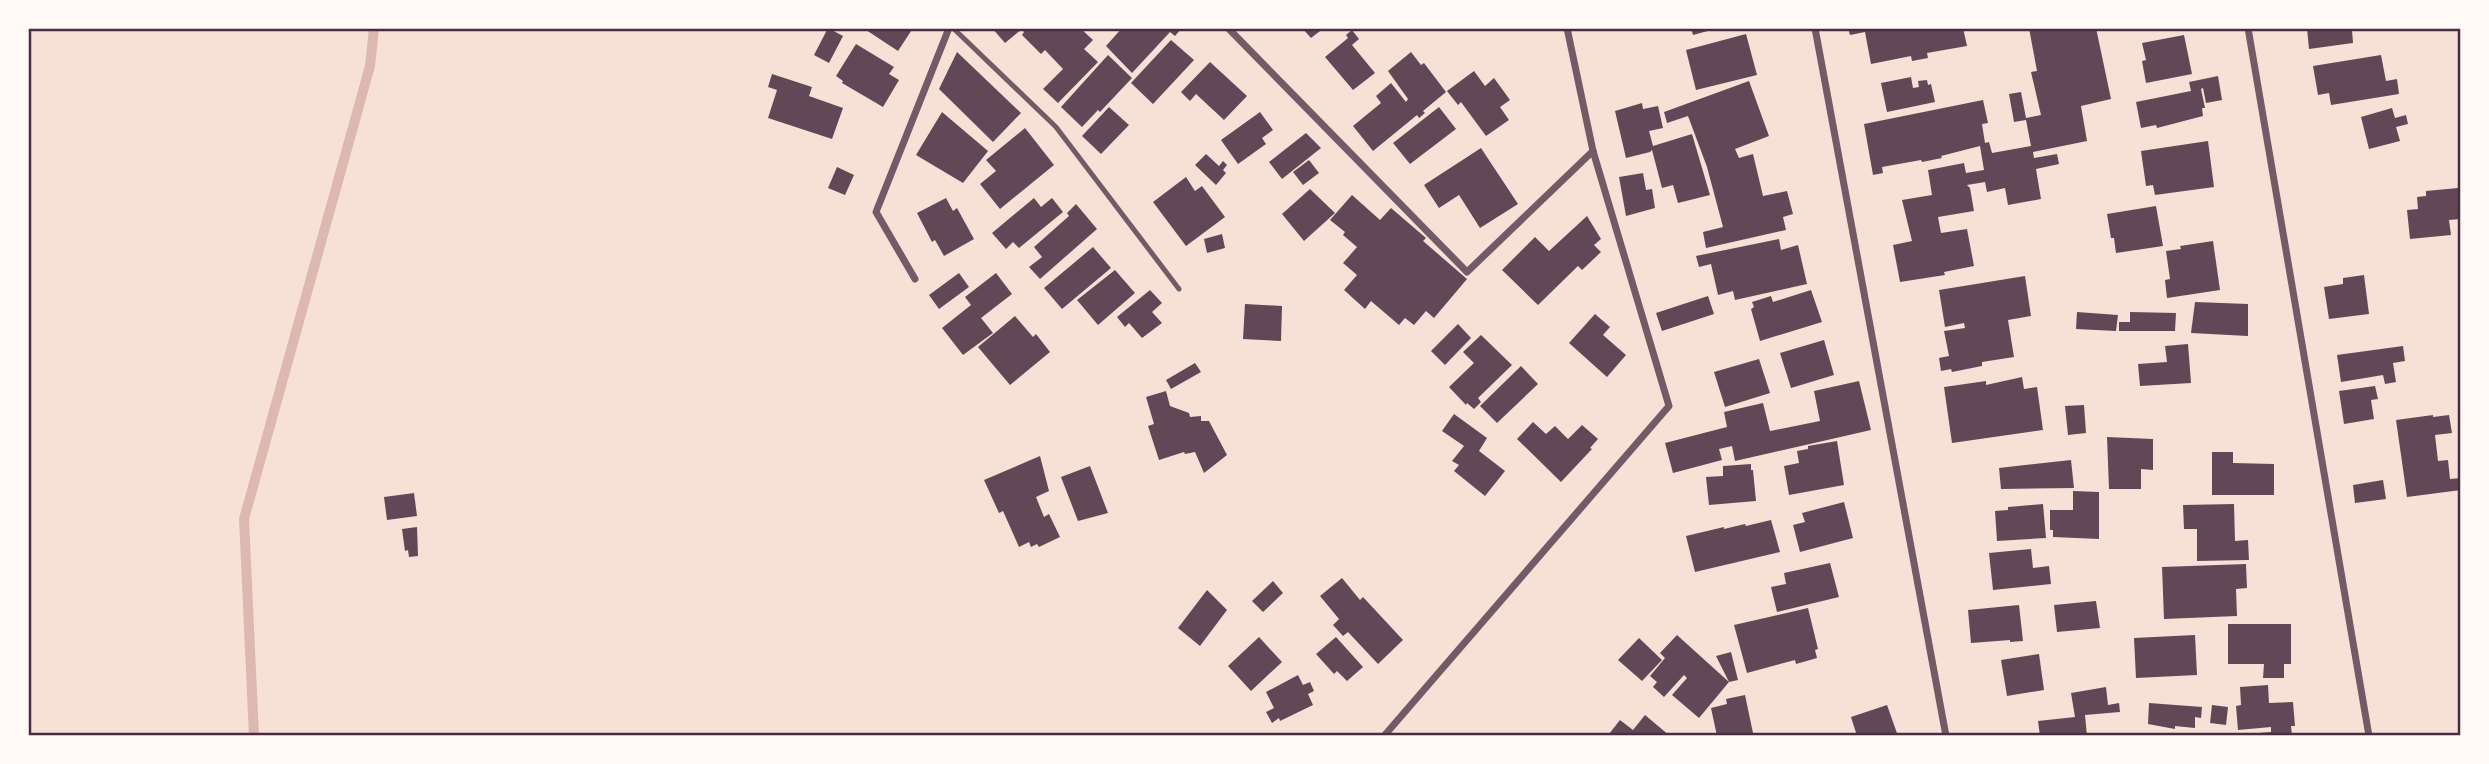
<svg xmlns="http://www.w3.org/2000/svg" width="2489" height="764" font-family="'Nunito Sans',sans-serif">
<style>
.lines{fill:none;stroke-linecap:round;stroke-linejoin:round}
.stream{stroke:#dcb8b0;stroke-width:10}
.building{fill:#644757}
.service{stroke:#755966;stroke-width:5}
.minor{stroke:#755966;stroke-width:7}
.neatline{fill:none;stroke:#4a2c40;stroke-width:2.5}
</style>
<rect width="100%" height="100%" fill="#f7e1d7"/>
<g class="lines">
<path class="stream" d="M 254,736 L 244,519 L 370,66 L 374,28"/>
</g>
<g class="building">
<path d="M 828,28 L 843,36 L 829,63 L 814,55 Z"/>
<path d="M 863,28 L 913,28 L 898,51 Z"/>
<path d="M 992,28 L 1080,28 L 1093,40 L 1084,49 L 1098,62 L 1058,103 L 1043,89 L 1063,69 L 1045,50 L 1041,54 L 1022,35 L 1024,32 L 1022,29 L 1005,43 Z"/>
<path d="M 1122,28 L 1182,28 L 1175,36 L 1170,32 L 1132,73 L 1106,46 Z"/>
<path d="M 1302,28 L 1324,28 L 1311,38 Z"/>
<path d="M 1691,28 L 1715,28 L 1715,29 L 1693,35 Z"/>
<path d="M 1848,28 L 1963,28 L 1967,46 L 1927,53 L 1928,58 L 1912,61 L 1911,56 L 1871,64 L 1865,32 L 1850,35 Z"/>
<path d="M 2029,28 L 2096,28 L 2111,99 L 2081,106 L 2087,141 L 2033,152 L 2034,158 L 2057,154 L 2059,164 L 2036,169 L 2041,199 L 2008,205 L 2005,188 L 1987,192 L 1985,182 L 1967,185 L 1970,188 L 1974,211 L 1938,217 L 1941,233 L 1967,229 L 1974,266 L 1944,272 L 1945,275 L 1900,282 L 1893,245 L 1912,241 L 1902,200 L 1932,195 L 1928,170 L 1964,163 L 1966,173 L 1984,170 L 1980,146 L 1941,156 L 1942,158 L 1922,162 L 1921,160 L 1882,167 L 1883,173 L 1873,175 L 1864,124 L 1983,100 L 1988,123 L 1982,124 L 1985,143 L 1989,142 L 1992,153 L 2031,146 L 2026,120 L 2014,122 L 2009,94 L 2021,92 L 2026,118 L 2041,115 L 2031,72 L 2037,71 Z"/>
<path d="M 2307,28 L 2352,30 L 2353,43 L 2309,49 Z"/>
<path d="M 1352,30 L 1359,39 L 1352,45 L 1375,73 L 1353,90 L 1325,57 L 1348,38 L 1346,35 Z"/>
<path d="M 1746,34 L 1757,75 L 1696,90 L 1686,50 Z"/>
<path d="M 2184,35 L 2192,74 L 2146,83 L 2142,61 L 2146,60 L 2142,43 Z"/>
<path d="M 1171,40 L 1194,60 L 1153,104 L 1131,83 Z"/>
<path d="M 856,44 L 894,67 L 889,74 L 899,80 L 883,107 L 842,83 L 843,81 L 836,76 Z"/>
<path d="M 957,52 L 1021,113 L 993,142 L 939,89 Z"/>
<path d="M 1411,52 L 1421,65 L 1424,63 L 1446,92 L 1423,111 L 1425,113 L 1419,118 L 1417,115 L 1373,151 L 1353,126 L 1381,103 L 1376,96 L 1391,83 L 1406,102 L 1408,99 L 1388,71 Z"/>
<path d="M 1108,55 L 1132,78 L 1100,112 L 1098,110 L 1082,127 L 1061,107 Z"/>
<path d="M 2381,55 L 2386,81 L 2397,79 L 2399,94 L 2331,105 L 2329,93 L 2318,95 L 2313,66 Z"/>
<path d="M 1210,62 L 1247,96 L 1224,120 L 1196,94 L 1190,101 L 1181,92 Z"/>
<path d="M 1474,71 L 1485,86 L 1494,78 L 1510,100 L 1500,107 L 1509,120 L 1486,136 L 1461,102 L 1458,105 L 1447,91 Z"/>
<path d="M 772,74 L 812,87 L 809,96 L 843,108 L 832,139 L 768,118 L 777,90 L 768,87 Z"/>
<path d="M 2218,76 L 2222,100 L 2206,103 L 2203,88 L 2201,89 L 2205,108 L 2202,108 L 2203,116 L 2157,128 L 2156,125 L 2141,128 L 2136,102 L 2191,91 L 2189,82 Z"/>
<path d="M 1911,77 L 1913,88 L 1919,87 L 1918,81 L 1927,80 L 1928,85 L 1931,84 L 1935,102 L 1887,112 L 1881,83 Z"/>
<path d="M 1749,81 L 1769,136 L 1735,149 L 1739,158 L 1753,154 L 1763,196 L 1787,191 L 1793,214 L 1783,217 L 1786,230 L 1706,248 L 1703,232 L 1723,227 L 1707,167 L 1688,116 L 1667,123 L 1664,112 Z"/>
<path d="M 1642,103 L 1643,109 L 1658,106 L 1663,128 L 1649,131 L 1653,146 L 1692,134 L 1710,195 L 1678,203 L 1673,185 L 1662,188 L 1652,150 L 1650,152 L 1626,158 L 1615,111 Z"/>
<path d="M 1109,107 L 1129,125 L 1101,154 L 1082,136 Z"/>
<path d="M 1439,107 L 1456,129 L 1410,164 L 1393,143 Z"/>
<path d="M 2392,108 L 2395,118 L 2406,115 L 2408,124 L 2396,127 L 2400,141 L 2369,149 L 2361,117 Z"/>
<path d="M 942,112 L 988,151 L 963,183 L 916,155 Z"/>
<path d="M 1260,112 L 1273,130 L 1262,138 L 1266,144 L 1238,164 L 1221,140 Z"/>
<path d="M 1025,128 L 1054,165 L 1000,209 L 980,184 L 996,171 L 986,160 Z"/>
<path d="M 1306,133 L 1321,148 L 1282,179 L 1269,162 Z"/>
<path d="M 2208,141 L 2214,187 L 2155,195 L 2153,185 L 2146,186 L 2141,151 Z"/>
<path d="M 1481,148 L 1518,204 L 1480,228 L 1459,195 L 1439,208 L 1424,185 Z"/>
<path d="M 1206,154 L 1219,166 L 1223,161 L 1227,165 L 1223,170 L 1226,173 L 1216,185 L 1195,165 Z"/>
<path d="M 1309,160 L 1319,173 L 1303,185 L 1293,172 Z"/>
<path d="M 837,167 L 854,175 L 845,195 L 828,188 Z"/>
<path d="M 1643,173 L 1646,190 L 1652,189 L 1655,208 L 1626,216 L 1619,177 Z"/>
<path d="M 1186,177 L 1195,191 L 1202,186 L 1225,217 L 1186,246 L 1153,202 Z"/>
<path d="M 2458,188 L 2461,219 L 2449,220 L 2451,235 L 2410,239 L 2407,210 L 2418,209 L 2417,197 L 2426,196 L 2426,191 Z"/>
<path d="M 1310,189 L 1335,213 L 1304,241 L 1282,214 Z"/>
<path d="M 1352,195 L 1380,220 L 1391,208 L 1426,238 L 1423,241 L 1467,279 L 1434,318 L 1426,311 L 1414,325 L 1405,318 L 1399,325 L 1371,301 L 1365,309 L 1344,290 L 1357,275 L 1343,263 L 1357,247 L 1343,235 L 1345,232 L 1330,220 Z"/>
<path d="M 946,198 L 953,211 L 957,208 L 974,239 L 944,256 L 935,240 L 932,242 L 917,213 Z"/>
<path d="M 1034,198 L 1041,207 L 1052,198 L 1063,212 L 1019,248 L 1013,242 L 1006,249 L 992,233 Z"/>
<path d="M 1076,204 L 1097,229 L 1040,279 L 1029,267 L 1042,257 L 1034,247 L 1069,216 L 1067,213 Z"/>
<path d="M 2156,206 L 2163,246 L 2116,253 L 2114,238 L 2111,238 L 2107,214 Z"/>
<path d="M 1587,216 L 1601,239 L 1594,245 L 1601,252 L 1582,270 L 1578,266 L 1538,305 L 1502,270 L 1535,237 L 1549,251 Z"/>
<path d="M 1222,234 L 1225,248 L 1207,253 L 1204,239 Z"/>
<path d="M 1779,239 L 1781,250 L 1798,245 L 1807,284 L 1735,300 L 1733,291 L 1718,295 L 1711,264 L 1699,267 L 1696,256 Z"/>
<path d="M 2213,241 L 2220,290 L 2167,298 L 2165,280 L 2170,279 L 2166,251 L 2181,249 L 2180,246 Z"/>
<path d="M 1093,247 L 1111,268 L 1062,309 L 1044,288 Z"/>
<path d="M 1115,270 L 1135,293 L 1098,325 L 1077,300 Z"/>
<path d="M 959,273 L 969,287 L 939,309 L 929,295 Z"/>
<path d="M 996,273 L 1012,294 L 981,318 L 993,333 L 963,355 L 942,328 L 971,305 L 965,297 Z"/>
<path d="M 2364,275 L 2369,314 L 2329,319 L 2324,287 L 2343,284 L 2343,278 Z"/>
<path d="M 2025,276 L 2031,316 L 2008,320 L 2014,357 L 1982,362 L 1982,366 L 1952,372 L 1951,369 L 1941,371 L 1939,358 L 1949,356 L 1944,331 L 1965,328 L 1964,323 L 1945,327 L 1939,290 Z"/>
<path d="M 1150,290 L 1162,303 L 1152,312 L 1162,323 L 1142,338 L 1129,323 L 1125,327 L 1117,317 Z"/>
<path d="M 1811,290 L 1822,322 L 1760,341 L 1751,309 L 1754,307 L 1752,302 L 1771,296 L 1773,302 Z"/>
<path d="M 1708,296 L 1714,314 L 1662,331 L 1656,313 Z"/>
<path d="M 2195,302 L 2248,304 L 2248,336 L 2191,333 Z"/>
<path d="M 1245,304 L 1282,306 L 1281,341 L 1243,339 Z"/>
<path d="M 2077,312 L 2118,315 L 2116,331 L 2076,329 Z"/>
<path d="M 2130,312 L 2176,313 L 2175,331 L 2119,331 L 2119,322 L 2130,322 Z"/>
<path d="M 1595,314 L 1610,327 L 1603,335 L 1626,355 L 1607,377 L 1569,343 Z"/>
<path d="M 1015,316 L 1033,337 L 1036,334 L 1050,352 L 1010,385 L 978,347 Z"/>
<path d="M 1458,324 L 1471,338 L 1445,365 L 1431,351 Z"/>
<path d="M 1481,335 L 1512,365 L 1478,398 L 1481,402 L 1474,409 L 1467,403 L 1466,405 L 1449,387 L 1474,363 L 1463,352 Z"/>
<path d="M 1824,340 L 1834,375 L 1791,388 L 1780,353 Z"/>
<path d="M 2188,344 L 2191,383 L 2140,386 L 2138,364 L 2167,362 L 2165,346 Z"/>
<path d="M 2403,346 L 2405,361 L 2393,363 L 2396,382 L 2385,384 L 2383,375 L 2341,382 L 2337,355 Z"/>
<path d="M 1759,359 L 1770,393 L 1725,407 L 1714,372 Z"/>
<path d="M 1195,363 L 1201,372 L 1171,389 L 1166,380 Z"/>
<path d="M 1521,366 L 1538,384 L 1497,423 L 1480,406 Z"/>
<path d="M 2022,377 L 2024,389 L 2037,387 L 2043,430 L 1952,443 L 1944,387 L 1986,381 L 1986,385 Z"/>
<path d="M 1859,381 L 1871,430 L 1735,461 L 1732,446 L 1719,449 L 1722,460 L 1673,473 L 1665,443 L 1727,427 L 1724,412 L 1763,403 L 1770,431 L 1820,421 L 1814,391 Z"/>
<path d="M 2375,386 L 2378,399 L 2371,400 L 2374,419 L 2344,424 L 2339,391 Z"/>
<path d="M 1166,391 L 1170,406 L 1189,413 L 1190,417 L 1201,416 L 1201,421 L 1209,421 L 1227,455 L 1204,473 L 1195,452 L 1185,454 L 1184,452 L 1159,460 L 1148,426 L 1154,424 L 1146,397 Z"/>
<path d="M 2084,405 L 2086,433 L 2068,435 L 2065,406 Z"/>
<path d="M 1454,414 L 1487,438 L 1479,451 L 1505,471 L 1485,496 L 1454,471 L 1459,465 L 1452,461 L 1464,446 L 1442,431 Z"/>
<path d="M 2433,415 L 2433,417 L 2449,415 L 2452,433 L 2435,435 L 2438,461 L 2448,460 L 2450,479 L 2461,478 L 2461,490 L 2407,497 L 2396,420 Z"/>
<path d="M 1533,422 L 1546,434 L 1555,426 L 1568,439 L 1582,425 L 1598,439 L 1590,448 L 1592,449 L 1561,482 L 1517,439 Z"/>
<path d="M 2107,437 L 2153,439 L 2153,470 L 2141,469 L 2141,489 L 2109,489 Z"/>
<path d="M 1837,441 L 1844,485 L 1789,495 L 1784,466 L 1799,463 L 1797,451 L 1808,449 L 1808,446 Z"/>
<path d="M 2212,452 L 2233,452 L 2233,463 L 2274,464 L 2274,495 L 2212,495 Z"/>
<path d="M 1040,456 L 1049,491 L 1036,497 L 1044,517 L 1049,514 L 1060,537 L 1039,547 L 1037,544 L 1031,547 L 1029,542 L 1019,547 L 1003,511 L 999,513 L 984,480 Z"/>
<path d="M 2071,460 L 2074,488 L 2001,489 L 1999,468 Z"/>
<path d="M 1751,464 L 1751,470 L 1753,470 L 1756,501 L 1709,505 L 1706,477 L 1723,476 L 1723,466 Z"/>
<path d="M 1090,466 L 1108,513 L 1078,521 L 1061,477 Z"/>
<path d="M 2383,480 L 2386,499 L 2355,503 L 2353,485 Z"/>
<path d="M 2073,491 L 2099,492 L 2099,539 L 2053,537 L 2053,530 L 2050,530 L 2050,510 L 2073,510 Z"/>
<path d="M 414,493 L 417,516 L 387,520 L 384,497 Z"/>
<path d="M 1844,502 L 1853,538 L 1800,552 L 1793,525 L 1805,522 L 1802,513 Z"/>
<path d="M 2043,504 L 2046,538 L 1997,541 L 1995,511 L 2008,510 L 2008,507 Z"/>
<path d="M 2234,504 L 2235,541 L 2248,540 L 2249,560 L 2197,561 L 2197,529 L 2184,529 L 2183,505 Z"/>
<path d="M 1771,520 L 1780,552 L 1695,572 L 1686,536 L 1724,527 L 1724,529 L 1745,524 L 1746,526 Z"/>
<path d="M 417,527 L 418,556 L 409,557 L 408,550 L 405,551 L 402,529 Z"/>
<path d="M 2031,549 L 2033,568 L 2049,566 L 2051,584 L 1993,590 L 1989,553 Z"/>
<path d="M 1830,563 L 1839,597 L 1777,612 L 1771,587 L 1786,584 L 1784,573 Z"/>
<path d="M 2246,564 L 2247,588 L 2236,589 L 2237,616 L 2164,619 L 2162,567 Z"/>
<path d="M 1342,578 L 1360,600 L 1363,597 L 1403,640 L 1378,664 L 1348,632 L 1343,636 L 1333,625 L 1339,619 L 1320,596 Z"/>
<path d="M 1273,581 L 1283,593 L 1263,612 L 1252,601 Z"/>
<path d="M 1207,590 L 1227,610 L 1200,646 L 1178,628 Z"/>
<path d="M 2096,601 L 2100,628 L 2057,632 L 2054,605 Z"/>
<path d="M 2019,605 L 2023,641 L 2010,642 L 2010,640 L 1971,643 L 1968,610 Z"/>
<path d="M 1808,608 L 1818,649 L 1815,650 L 1817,658 L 1796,664 L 1795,660 L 1747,673 L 1734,625 Z"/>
<path d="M 2228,624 L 2291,624 L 2291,664 L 2284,664 L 2284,678 L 2263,678 L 2264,664 L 2228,664 Z"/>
<path d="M 1677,635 L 1729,682 L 1699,718 L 1672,695 L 1687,678 L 1684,675 L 1664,697 L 1653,687 L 1657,682 L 1650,676 L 1665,658 L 1660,653 Z"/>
<path d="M 2195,635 L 2197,675 L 2136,678 L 2134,638 Z"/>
<path d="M 1259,637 L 1282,662 L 1251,691 L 1228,666 Z"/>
<path d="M 1336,637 L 1363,667 L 1347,681 L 1337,671 L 1334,674 L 1316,654 Z"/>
<path d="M 1639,638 L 1662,660 L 1642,681 L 1618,660 Z"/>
<path d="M 1731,652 L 1738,680 L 1729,682 L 1716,656 Z"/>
<path d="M 2039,654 L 2044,690 L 2007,696 L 2001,660 Z"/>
<path d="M 1298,675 L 1303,685 L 1310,682 L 1314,691 L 1308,694 L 1313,705 L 1280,721 L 1279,718 L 1272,723 L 1266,712 L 1274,708 L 1266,692 Z"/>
<path d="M 2268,685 L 2269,703 L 2293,702 L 2295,726 L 2291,726 L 2292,736 L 2246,736 L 2246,734 L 2271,732 L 2271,727 L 2238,730 L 2236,706 L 2241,705 L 2240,687 Z"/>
<path d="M 2106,687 L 2108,705 L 2119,703 L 2120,712 L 2085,715 L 2087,736 L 2040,736 L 2038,721 L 2075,717 L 2071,693 Z"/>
<path d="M 1745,695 L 1753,733 L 1737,736 L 1717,736 L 1711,708 L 1727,704 L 1726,699 Z"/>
<path d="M 2149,703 L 2202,707 L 2201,718 L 2195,717 L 2195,728 L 2175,726 L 2175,729 L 2148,724 Z"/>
<path d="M 1887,705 L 1898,736 L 1857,736 L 1851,717 Z"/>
<path d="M 2212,705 L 2228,707 L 2226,725 L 2210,723 Z"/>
<path d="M 1645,715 L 1670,736 L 1612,736 L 1609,734 L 1620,720 L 1633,730 Z"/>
</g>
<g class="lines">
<path class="service" d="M 953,28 L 1056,127 L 1179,289"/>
<g class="minor">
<path d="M 1228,28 L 1467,272 L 1593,151"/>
<path d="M 1815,28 L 1946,736"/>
<path d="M 2248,28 L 2369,736"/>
<path d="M 915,279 L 876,212 L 949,28"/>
<path d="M 1384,736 L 1669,406 L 1593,151 L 1567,28"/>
</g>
</g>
<rect width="2489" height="764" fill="none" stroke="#fffaf5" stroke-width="60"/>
<rect x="30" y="30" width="2429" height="704" class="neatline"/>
</svg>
